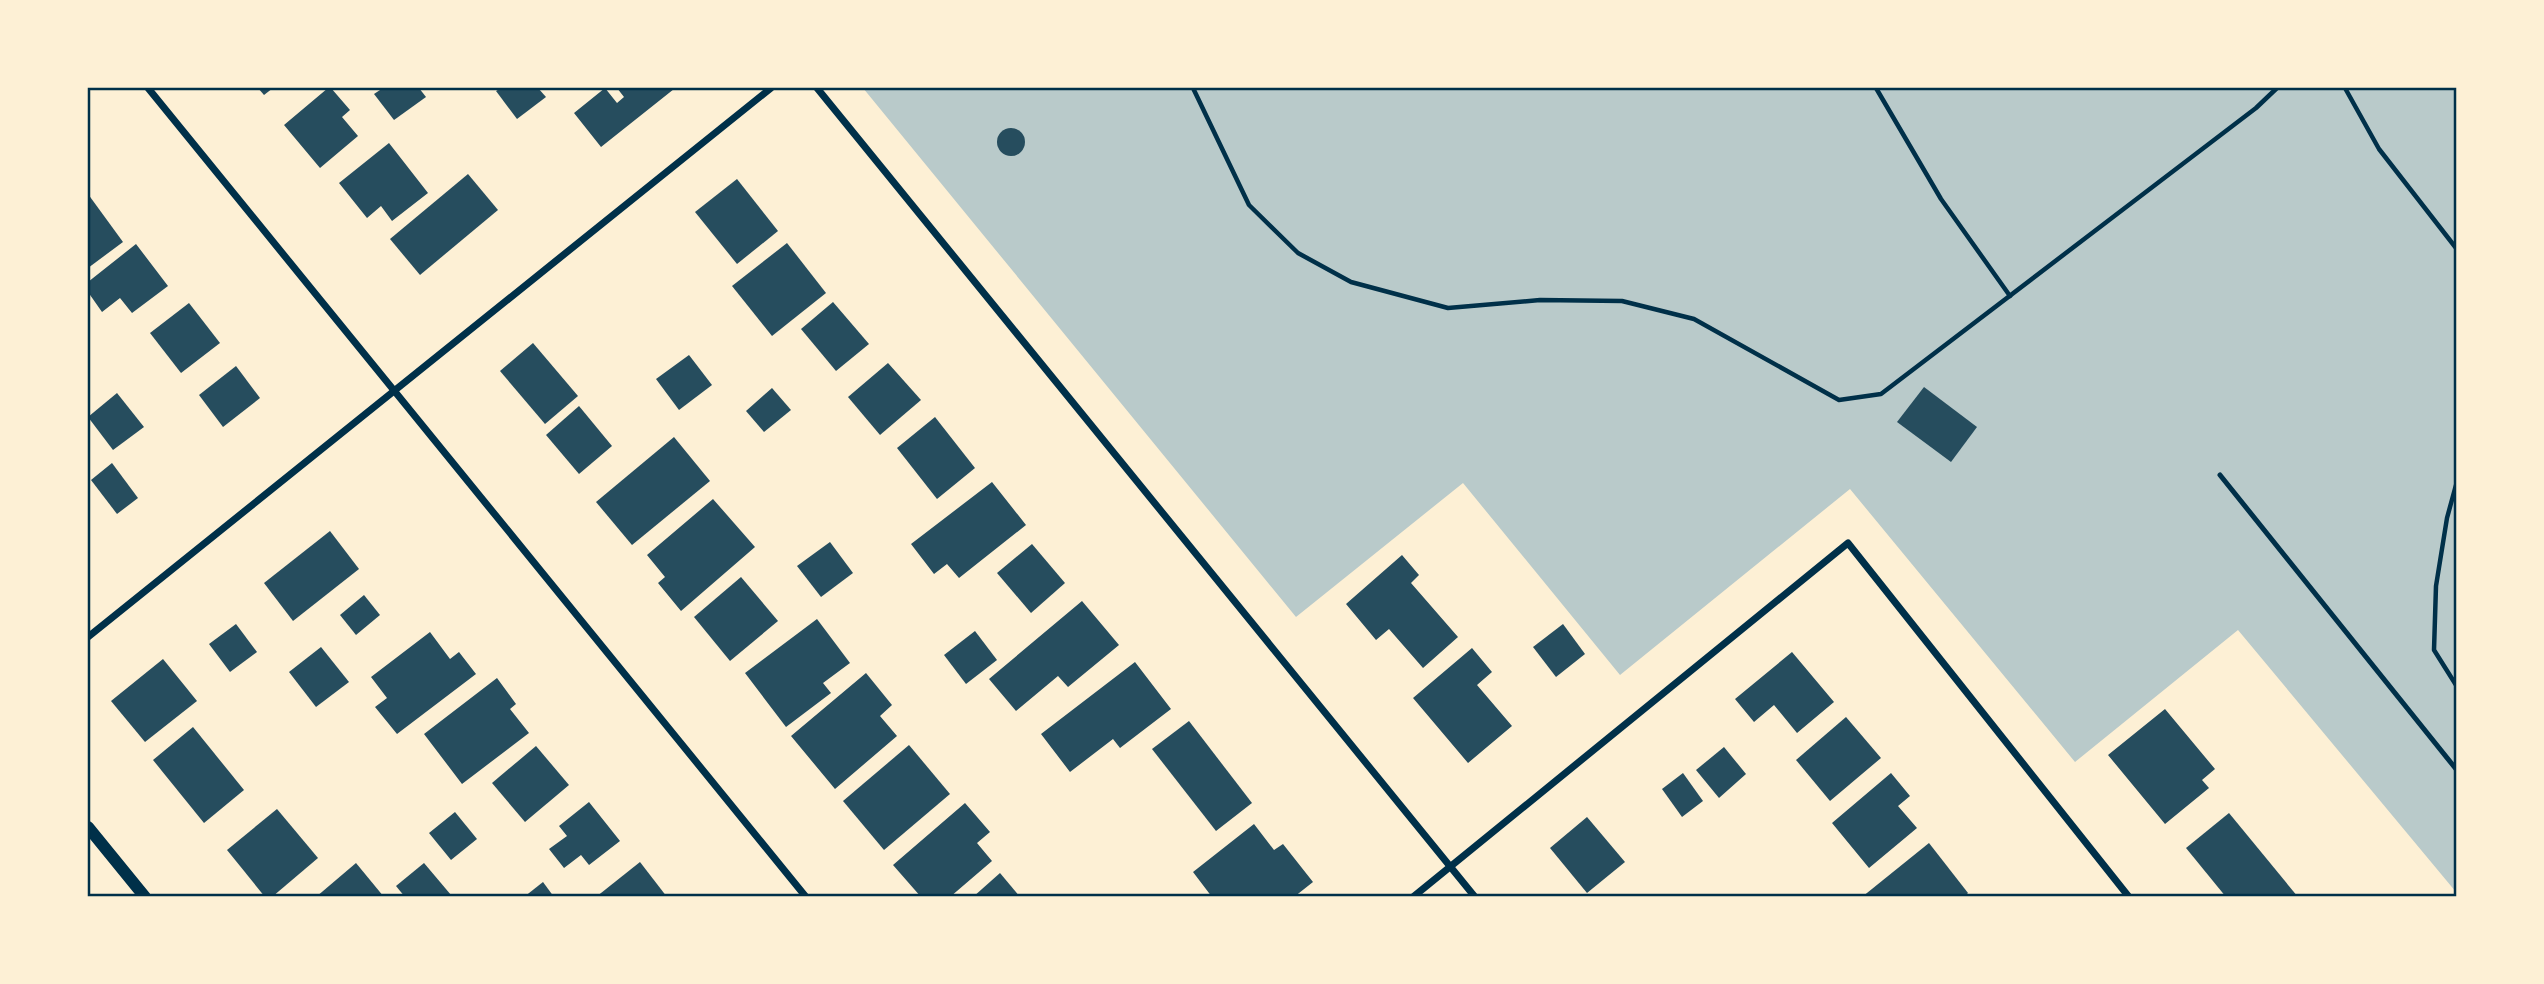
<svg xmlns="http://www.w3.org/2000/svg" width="2544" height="984" font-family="'Noto Serif',serif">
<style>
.green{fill:#b9caca}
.building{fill:#264d5e}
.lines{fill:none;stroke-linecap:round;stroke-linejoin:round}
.path{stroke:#003049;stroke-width:4.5}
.service{stroke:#003049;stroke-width:5}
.minor{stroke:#003049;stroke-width:7}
.tertiary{stroke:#003049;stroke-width:12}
.neatline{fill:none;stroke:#003049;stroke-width:2.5}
</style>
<rect width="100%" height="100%" fill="#fdf0d5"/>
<path class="green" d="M 863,88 L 2456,88 L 2456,892 L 2238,630 L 2075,762 L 1850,489 L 1620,675 L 1463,483 L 1296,617 Z"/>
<g class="building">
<path d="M 258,88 L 273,88 L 264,95 Z"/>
<path d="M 328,88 L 331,88 L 350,110 L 342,117 L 358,136 L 320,168 L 284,125 Z"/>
<path d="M 383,88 L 419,88 L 426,97 L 394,120 L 374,94 Z"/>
<path d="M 501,88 L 538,88 L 546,97 L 517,119 L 496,91 Z"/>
<path d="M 605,88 L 617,103 L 624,97 L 617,88 L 674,89 L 601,147 L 574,113 Z"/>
<circle cx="1011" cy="142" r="14"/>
<path d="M 389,143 L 428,193 L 392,221 L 381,206 L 367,218 L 339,183 Z"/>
<path d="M 468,174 L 498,210 L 420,275 L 390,239 Z"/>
<path d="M 737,179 L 778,231 L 737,264 L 695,212 Z"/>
<path d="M 88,194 L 123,242 L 88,268 Z"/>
<path d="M 787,243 L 826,293 L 772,336 L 732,286 Z"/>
<path d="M 136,244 L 168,286 L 132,313 L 120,298 L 102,312 L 88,292 L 88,282 Z"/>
<path d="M 833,302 L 869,344 L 836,371 L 801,329 Z"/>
<path d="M 189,303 L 220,343 L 181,373 L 150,333 Z"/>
<path d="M 533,343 L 578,396 L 545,424 L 500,371 Z"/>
<path d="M 689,355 L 712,385 L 679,410 L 656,379 Z"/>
<path d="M 888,363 L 921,400 L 880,435 L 848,397 Z"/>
<path d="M 236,366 L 260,398 L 223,427 L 199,395 Z"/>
<path d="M 1924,387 L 1977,427 L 1951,462 L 1897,422 Z"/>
<path d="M 772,388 L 791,410 L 764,432 L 746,411 Z"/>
<path d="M 117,393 L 144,427 L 113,450 L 88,417 Z"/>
<path d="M 579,406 L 612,446 L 579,474 L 546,435 Z"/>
<path d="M 935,417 L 975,468 L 937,499 L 897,448 Z"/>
<path d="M 674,437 L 710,481 L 632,545 L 596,502 Z"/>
<path d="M 112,463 L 138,498 L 117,514 L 91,480 Z"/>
<path d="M 992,482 L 1026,525 L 959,578 L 947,564 L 934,574 L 911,544 Z"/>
<path d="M 713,499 L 755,547 L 681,611 L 658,583 L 665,577 L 647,555 Z"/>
<path d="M 330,531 L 359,569 L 293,621 L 264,583 Z"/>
<path d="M 830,542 L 853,573 L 821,597 L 797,566 Z"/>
<path d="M 1032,544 L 1065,583 L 1031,613 L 997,573 Z"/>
<path d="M 1402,555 L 1419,575 L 1411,583 L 1458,637 L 1423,668 L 1389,629 L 1376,640 L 1346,604 Z"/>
<path d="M 741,577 L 778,621 L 730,661 L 694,617 Z"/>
<path d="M 364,595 L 380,615 L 356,635 L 340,615 Z"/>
<path d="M 1082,601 L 1119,645 L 1068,687 L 1058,676 L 1016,711 L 989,679 Z"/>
<path d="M 817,619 L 850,663 L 823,683 L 831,693 L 786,727 L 745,673 Z"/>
<path d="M 236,624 L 257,652 L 230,672 L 209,644 Z"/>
<path d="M 1563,624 L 1585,654 L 1556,677 L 1533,647 Z"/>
<path d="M 975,631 L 997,660 L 966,684 L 944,655 Z"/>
<path d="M 430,632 L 450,659 L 459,652 L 476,674 L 397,734 L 375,707 L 387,698 L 371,677 Z"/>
<path d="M 321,647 L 349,682 L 316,707 L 289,672 Z"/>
<path d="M 1472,648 L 1492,672 L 1477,685 L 1512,726 L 1468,763 L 1413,698 Z"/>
<path d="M 1792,652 L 1834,702 L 1797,733 L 1774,705 L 1754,722 L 1735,699 Z"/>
<path d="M 163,659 L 197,701 L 145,742 L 111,701 Z"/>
<path d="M 1135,662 L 1171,709 L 1120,748 L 1113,739 L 1070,772 L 1041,734 Z"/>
<path d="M 866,673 L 892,705 L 880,716 L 897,736 L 835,789 L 791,736 Z"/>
<path d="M 497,678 L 516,704 L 510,709 L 529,733 L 462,784 L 424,734 Z"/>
<path d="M 2165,709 L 2215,769 L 2202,780 L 2209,788 L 2165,824 L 2108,755 Z"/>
<path d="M 1846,717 L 1881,758 L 1830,801 L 1796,760 Z"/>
<path d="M 1189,721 L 1252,803 L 1216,831 L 1152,749 Z"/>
<path d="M 193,727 L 244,790 L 204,823 L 153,760 Z"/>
<path d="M 909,745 L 950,794 L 884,850 L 843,801 Z"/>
<path d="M 536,746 L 569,785 L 525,822 L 492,783 Z"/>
<path d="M 1724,747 L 1746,774 L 1719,798 L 1696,770 Z"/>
<path d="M 1683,773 L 1703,801 L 1682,817 L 1662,789 Z"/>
<path d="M 1891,773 L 1910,796 L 1898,806 L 1917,828 L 1869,868 L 1832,823 Z"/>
<path d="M 589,802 L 620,841 L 589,865 L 581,855 L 564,868 L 549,849 L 567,836 L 559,826 Z"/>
<path d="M 965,803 L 990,832 L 977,843 L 992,861 L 950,897 L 921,897 L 893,865 Z"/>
<path d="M 277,809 L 318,858 L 272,897 L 265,897 L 227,850 Z"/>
<path d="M 455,812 L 477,839 L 451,860 L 429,833 Z"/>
<path d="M 2229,813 L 2298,897 L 2226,897 L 2186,848 Z"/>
<path d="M 1587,817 L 1625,862 L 1587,893 L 1550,848 Z"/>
<path d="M 1254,824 L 1274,850 L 1283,844 L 1313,882 L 1294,897 L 1212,897 L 1193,872 Z"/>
<path d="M 1929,843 L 1968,893 L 1964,897 L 1862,897 Z"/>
<path d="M 640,862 L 667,897 L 596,897 Z"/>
<path d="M 356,863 L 384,897 L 316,897 Z"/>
<path d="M 424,863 L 451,895 L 450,897 L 405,897 L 396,886 Z"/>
<path d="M 1000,873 L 1020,897 L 973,897 Z"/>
<path d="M 543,882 L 554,897 L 524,897 Z"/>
</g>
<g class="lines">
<g class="path">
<path d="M 1193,88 L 1249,205 L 1298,253 L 1351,282 L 1448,308 L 1540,300 L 1622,301 L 1694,319 L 1839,400 L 1881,394 L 2256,108 L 2277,88"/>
<path d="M 1876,88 L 1941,199 L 2010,296"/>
<path d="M 2345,88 L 2379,149 L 2456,248"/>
<path d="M 2456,485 L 2447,518 L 2436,586 L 2434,650 L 2456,685"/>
</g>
<path class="service" d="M 2220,475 L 2456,769"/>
<g class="minor">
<path d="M 148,88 L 806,897"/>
<path d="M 817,88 L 1475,897"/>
<path d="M 88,637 L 771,88"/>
<path d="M 1413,897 L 1848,543 L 2129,897"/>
</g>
<path class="tertiary" d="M 88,827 L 145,897"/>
</g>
<rect width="2544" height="984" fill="none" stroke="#fdf0d5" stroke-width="178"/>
<rect x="89" y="89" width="2366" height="806" class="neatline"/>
</svg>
